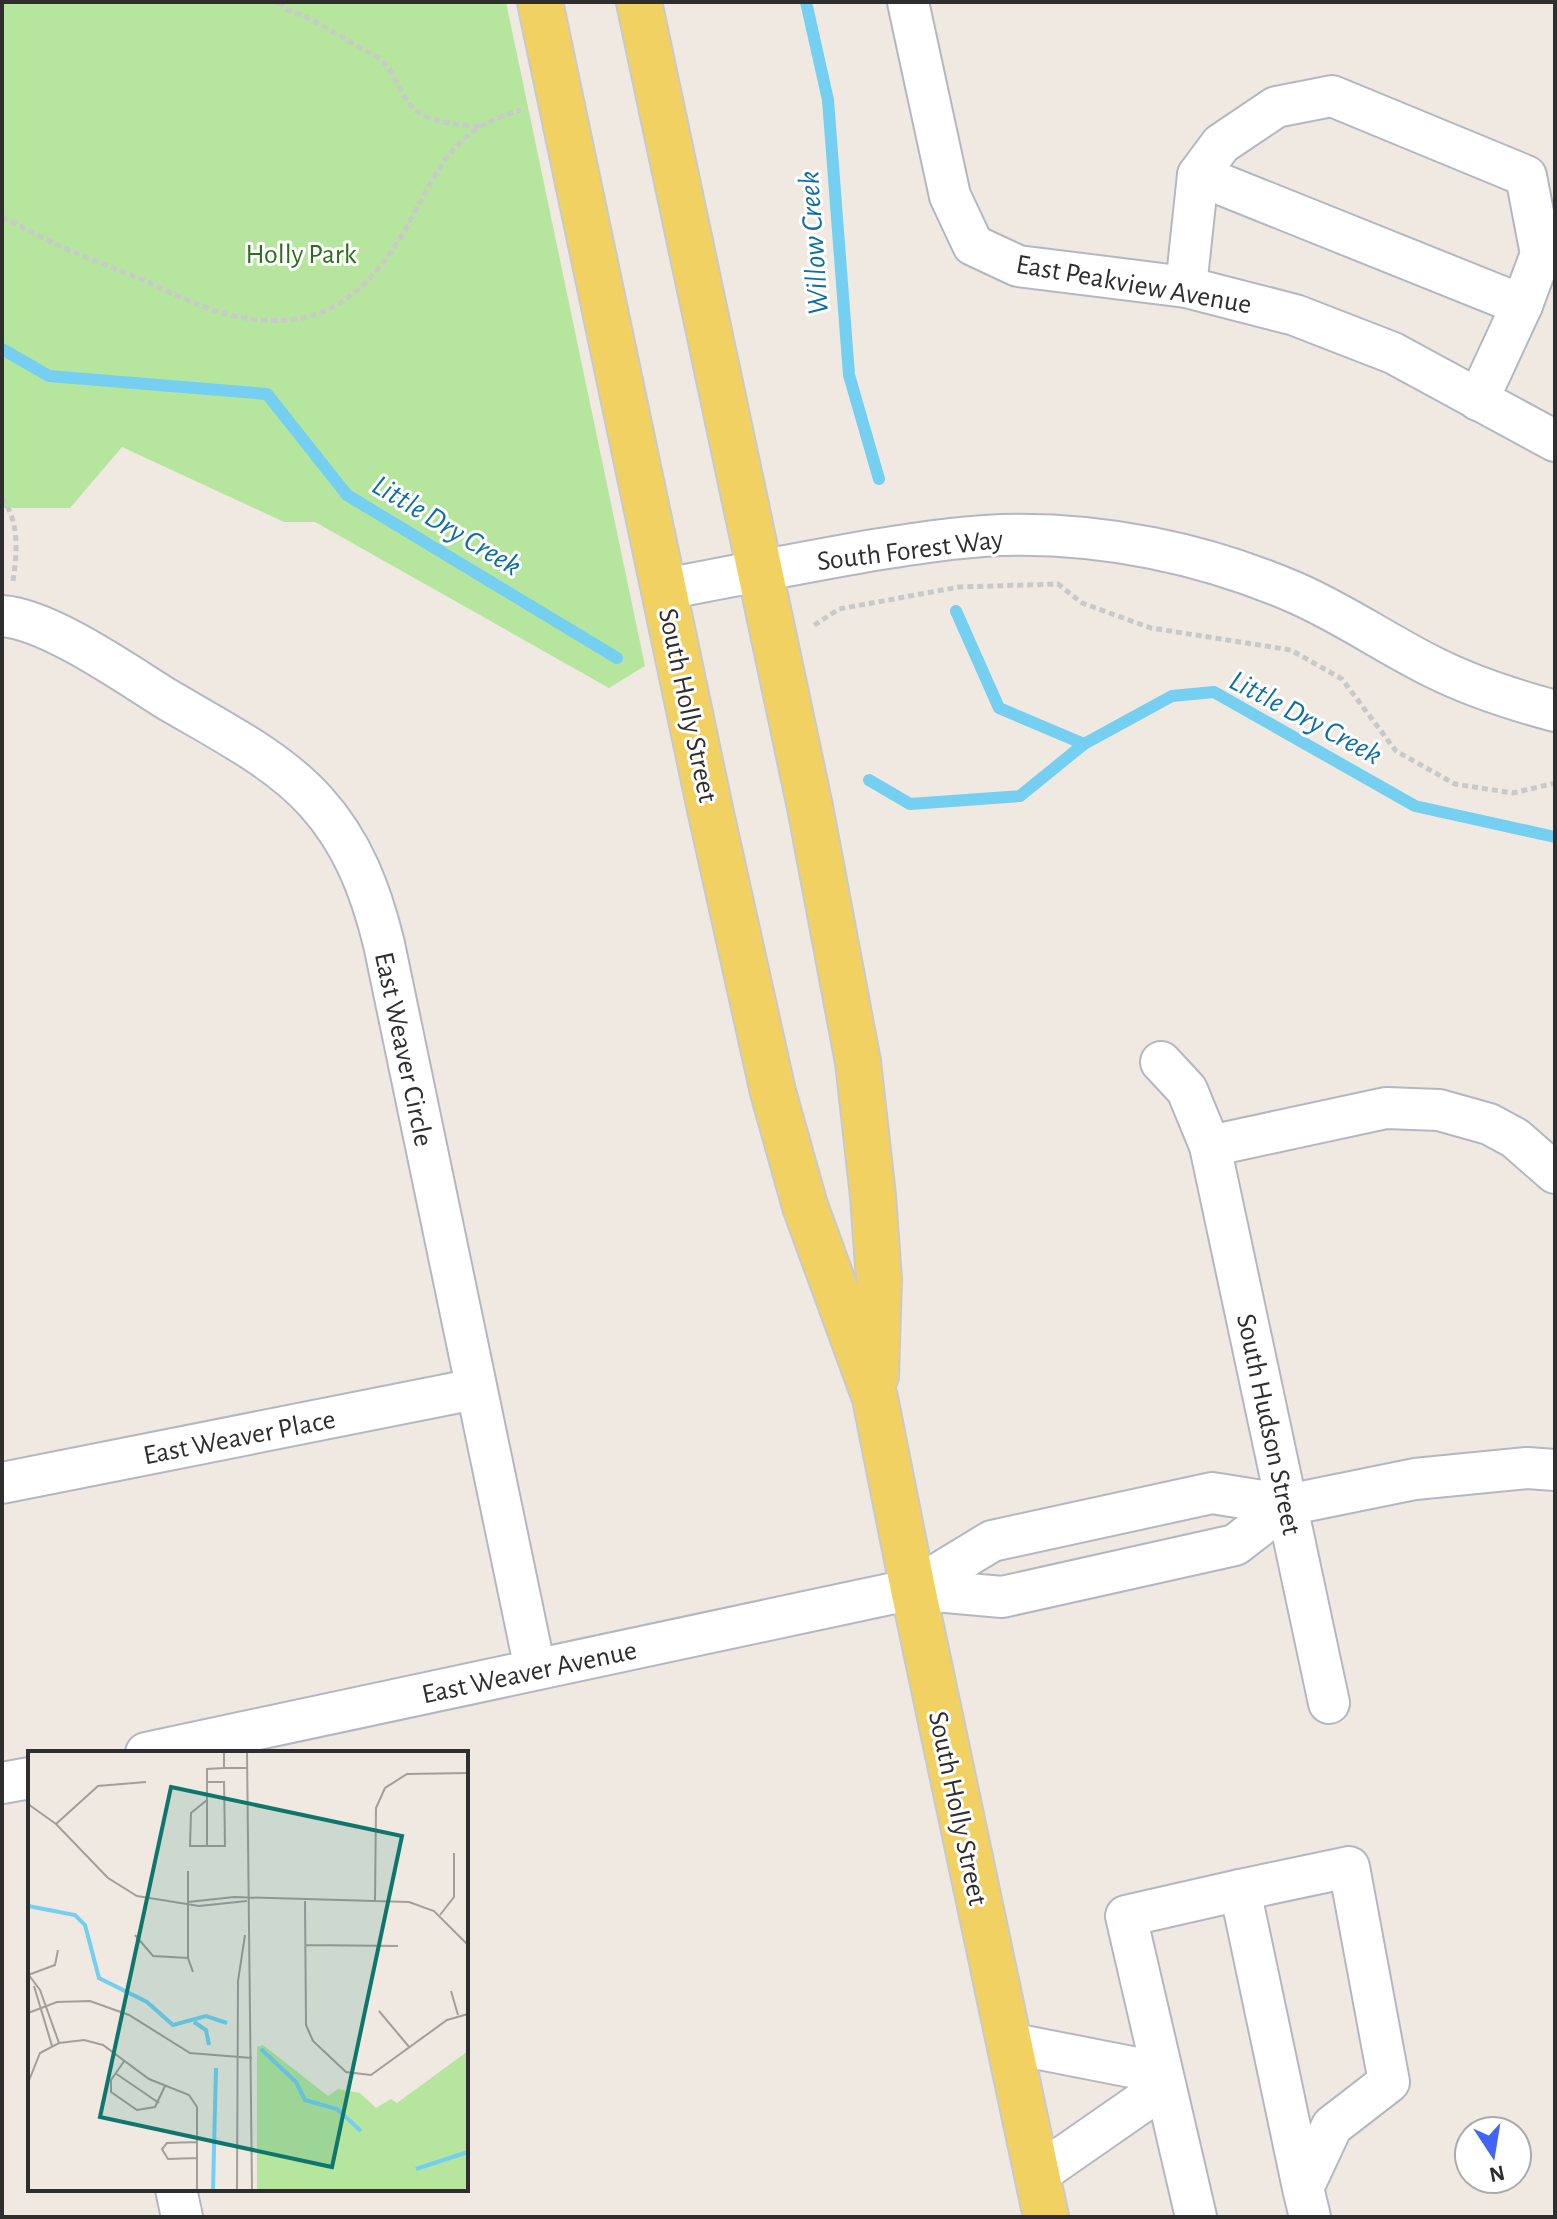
<svg xmlns="http://www.w3.org/2000/svg" width="1557" height="2219" font-family="'Alegreya Sans',sans-serif">
<style>
.green{fill:#b6e59e}
.lines{fill:none;stroke-linecap:round;stroke-linejoin:round}
.stream{stroke:#75cff0;stroke-width:12}
.minor-casing{stroke:#b4b7c1;stroke-width:44}
.major-casing{stroke:#c9c9c9;stroke-width:48}
.path{stroke:#c9c9c9;stroke-width:5;stroke-dasharray:6 4;stroke-linecap:butt}
.minor{stroke:#fff;stroke-width:40}
.major{stroke:#f2d163;stroke-width:44}
.labels{text-anchor:middle;stroke-width:6;stroke-linejoin:round;paint-order:stroke}
.park-label{font-size:28px;fill:#2c6e1b;stroke:#fff}
.street-label{font-size:28px;fill:#2e2e2e;stroke:#fff}
.water-label{font-size:30px;font-style:italic;fill:#0d6fa3;stroke:#fff}
.inset-river{fill:none;stroke:#75cff0;stroke-width:4}
.inset-road{fill:none;stroke:#a29e99;stroke-width:2}
.view{fill:#0f766e;fill-opacity:0.15;stroke:#0f766e;stroke-width:4}
.inset-edge{fill:none;stroke:#2e2e2e;stroke-width:4}
</style>
<rect width="100%" height="100%" fill="#efe9e1"/>
<path class="green" d="M 2,2 L 506,2 L 645,666 L 609,688 L 315,522 L 284,522 L 122,447 L 70,508 L 2,508 Z"/>
<g class="lines">
<g class="stream">
<path d="M 806,2 L 828,100 L 849,375 L 879,479"/>
<path d="M 2,349 L 49,376 L 267,394 L 347,495 L 617,658"/>
<path d="M 956,611 L 999,708 L 1084,744"/>
<path d="M 869,780 L 910,804 L 1020,796 L 1084,744 L 1172,696 L 1214,692 L 1415,806 L 1555,837"/>
</g>
<g class="minor-casing">
<g id="minor">
<path d="M 908,2 L 950,196 L 973,245 L 1018,266 L 1186,287 L 1295,315 L 1393,353 L 1555,441"/>
<path d="M 1198,175 L 1522,305"/>
<path d="M 1186,287 L 1198,175 L 1221,144 L 1276,107 L 1332,96 L 1526,176 L 1541,254 L 1522,305 L 1478,400"/>
<path d="M 665,589 C 733,576 800,563 868,551 C 912,544 956,537 1001,535 C 1101,532 1204,553 1296,593 C 1344,614 1388,645 1435,668 C 1473,687 1514,700 1555,711"/>
<path d="M 2,616 C 48,619 125,673 165,698 C 215,728 277,758 316,802 C 353,843 371,891 384,944 L 535,1669"/>
<path d="M 1161,1062 L 1187,1090 L 1210,1146 L 1329,1703"/>
<path d="M 1210,1146 L 1386,1108 L 1439,1110 L 1489,1124 L 1515,1138 L 1555,1173"/>
<path d="M 2,1483 L 475,1389"/>
<path d="M 913,1589 L 992,1541 L 1212,1493 L 1287,1505 L 1415,1479 L 1527,1468 L 1555,1470"/>
<path d="M 146,1753 L 913,1589 L 1002,1597 L 1235,1545 L 1287,1505"/>
<path d="M 2,1783 L 30,1778"/>
<path d="M 1009,2043 L 1162,2073"/>
<path d="M 1037,2175 L 1165,2086"/>
<path d="M 1303,2188 L 1332,2126 L 1389,2082 L 1349,1867 L 1240,1890 L 1303,2188 L 1310,2217"/>
<path d="M 176,2189 L 182,2217"/>
<path d="M 1196,2217 L 1126,1916 L 1240,1890"/>
</g>
</g>
<g class="major-casing">
<g id="major">
<path d="M 540,2 L 710,809 L 773,1092 L 805,1206 L 875,1398 L 913,1589 L 1046,2217"/>
<path d="M 639,2 L 810,807 L 858,1062 L 873,1196 L 879,1279 L 876,1376"/>
</g>
</g>
<g class="path">
<path d="M 279,2 L 287,10 L 309,18 L 380,59 C 396,73 396,86 408,102 C 423,124 455,123 479,127"/>
<path d="M 2,217 C 22,227 42,238 62,247 C 88,259 115,268 141,279 C 169,292 197,306 226,314 C 320,338 370,295 412,217 C 442,162 456,128 521,110"/>
<path d="M 2,498 C 20,522 17,553 13,581"/>
<path d="M 815,622 L 816,624 L 839,609 L 959,587 L 1058,584 L 1082,603 L 1151,628 L 1291,650 L 1342,679 L 1396,751 L 1455,784 L 1513,793 L 1555,783"/>
</g>
<use href="#minor" class="minor"/>
<use href="#major" class="major"/>
</g>
<g class="labels">
<g class="park-label">
<text x="301" y="263">Holly Park</text>
</g>
<g class="street-label">
<text transform="translate(1134 283) rotate(10)" y="10">East Peakview Avenue</text>
<text transform="translate(910 549) rotate(-7)" y="10">South Forest Way</text>
<text transform="translate(689 705) rotate(78)" y="10">South Holly Street</text>
<text transform="translate(405 1049) rotate(78)" y="10">East Weaver Circle</text>
<text transform="translate(1270 1424) rotate(78)" y="10">South Hudson Street</text>
<text transform="translate(239 1436) rotate(-11)" y="10">East Weaver Place</text>
<text transform="translate(529 1671) rotate(-12)" y="10">East Weaver Avenue</text>
<text transform="translate(959 1808) rotate(78)" y="10">South Holly Street</text>
</g>
<g class="water-label">
<text transform="translate(813 243) rotate(-94)" y="10">Willow Creek</text>
<text transform="translate(447 525) rotate(31)" y="10">Little Dry Creek</text>
<text transform="translate(1306 717) rotate(28)" y="10">Little Dry Creek</text>
</g>
</g>
<g transform="translate(28 1751)">
<rect width="440" height="440" fill="#efe9e1"/>
<path d="M 235,294 L 300,345 L 310,338 L 332,342 L 348,357 L 363,348 L 369,352 L 440,300 L 440,439 L 229,439 L 229,296 Z" fill="#b6e59e"/>
<path class="inset-river" d="M 0,155 L 47,164 L 57,174 L 71,227 L 119,251 L 145,274 L 178,265 L 199,272M 166,271 L 178,279 L 181,294M 233,298 L 268,331 L 277,349 L 309,358 L 333,380M 388,418 L 440,401M 185,439 L 188,317"/>
<path class="inset-road" d="M 196,1 L 196,17 L 219,17M 219,1 L 224,439M 179,31 L 196,31 L 197,95 L 179,95M 179,49 L 163,62 L 162,95 L 179,95 L 179,18 L 196,17M 0,53 L 28,73 L 80,127 L 109,145 L 171,155 L 219,150M 28,73 L 70,35 L 118,31M 160,120 L 160,207 L 165,221M 277,150 L 278,274 L 285,290 L 318,321 L 343,324 L 419,269 L 440,263M 347,150 L 348,57 L 357,37 L 379,23 L 440,22M 160,151 L 206,146 L 381,151 L 406,160 L 440,194M 412,164 L 426,146 L 426,102M 107,184 L 125,205 L 160,207M 277,194 L 370,195M 0,223 L 12,239 L 31,292M 0,224 L 27,214 L 30,199M 6,235 L 24,295M 423,240 L 430,264M 351,260 L 382,297M 0,262 L 29,251 L 62,250 L 101,264 L 162,302 L 224,307M 97,309 L 83,329 L 83,341 L 109,359 L 127,356 L 137,335M 87,322 L 131,352M 0,332 L 12,302 L 31,292 L 56,289 L 75,294 L 121,328 L 161,344 L 169,356 L 169,439M 0,389 L 0,439M 169,391 L 139,392 L 134,398 L 140,408 L 169,407M 209,439 L 210,230 L 217,184"/>
<path class="view" d="M 143,36 L 374,85 L 304,416 L 72,366 Z"/>
<rect width="440" height="440" class="inset-edge"/>
</g>
<rect width="1557" height="2219" fill="none" stroke="#2e2e2e" stroke-width="8"/>
<g transform="translate(1493 2155) rotate(168)"><circle r="38" fill="#ffffff" stroke="#ababab" stroke-width="2"/>
<path d="M0-6L14 30L0 20L-14 30Z" fill="#4264fb"/>
<text y="-12" font-size="22" font-weight="bold" text-anchor="middle" fill="#2e2e2e">N</text>
</g>
</svg>
